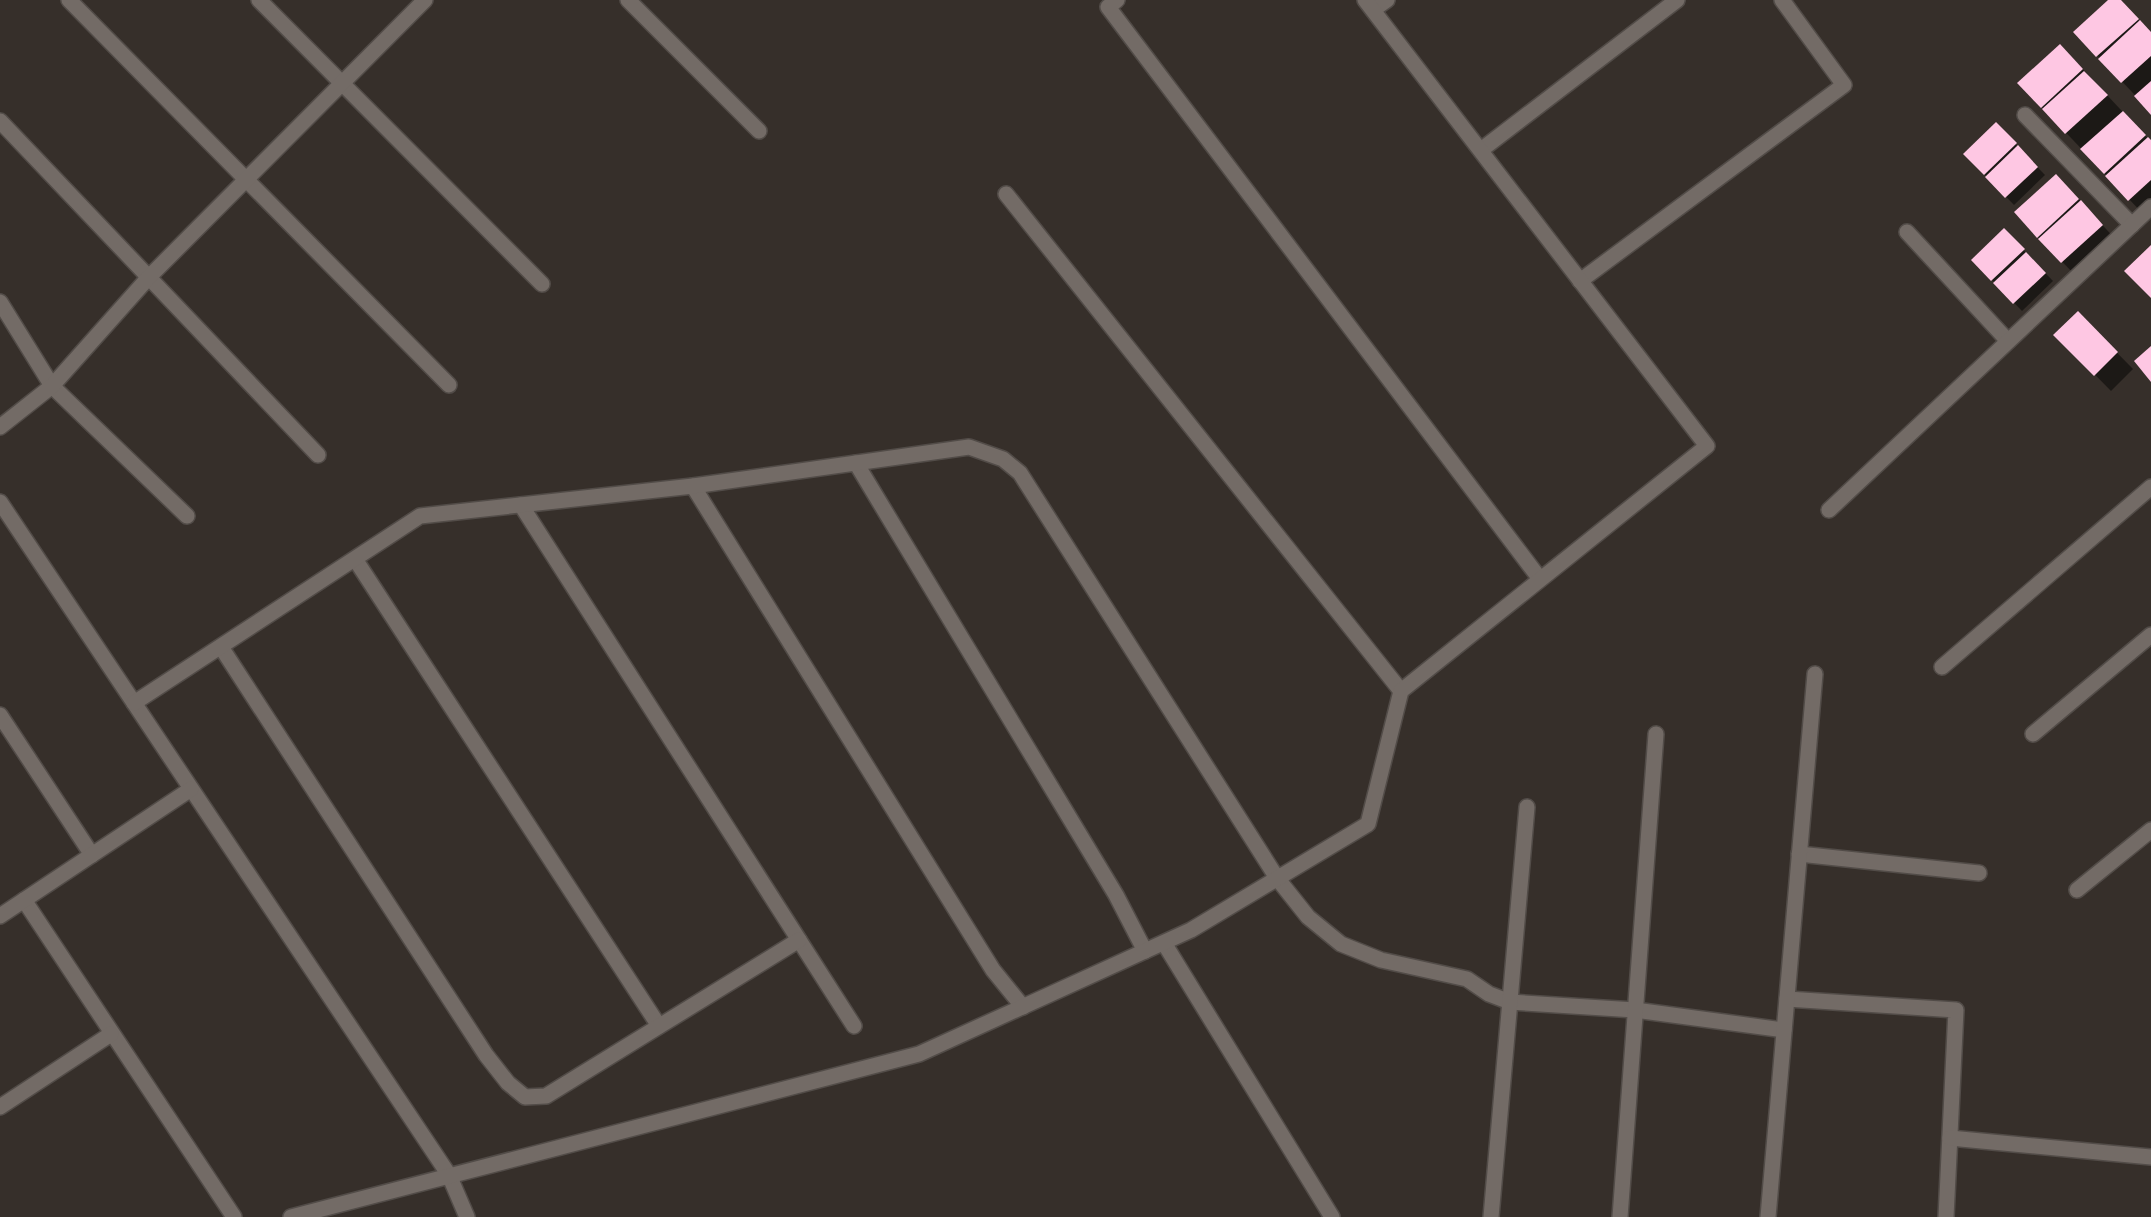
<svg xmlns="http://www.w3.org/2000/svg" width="2151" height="1217" font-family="'Titillium Web',sans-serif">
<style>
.shadow{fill:#0007}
.building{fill:#fec7e3}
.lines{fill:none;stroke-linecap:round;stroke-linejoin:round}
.street-casing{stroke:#524c48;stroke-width:18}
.street{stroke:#736b66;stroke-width:15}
</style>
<rect width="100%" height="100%" fill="#362f2a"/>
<g class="shadow">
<path d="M 2111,0 L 2119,0 L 2151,33 L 2151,112 L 2075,32 Z"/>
<path d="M 2076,62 L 2151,142 L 2151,211 L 2145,216 L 2019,83 Z"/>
<path d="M 1996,124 L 2045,175 L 2014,205 L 1965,154 Z"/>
<path d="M 2072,192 L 2118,242 L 2078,278 L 2038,237 Z"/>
<path d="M 2004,230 L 2053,281 L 2022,311 L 1973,260 Z"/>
<path d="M 2078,313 L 2133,369 L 2111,391 L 2056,335 Z"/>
</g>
<g class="building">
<path d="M 2108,0 L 2121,0 L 2139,19 L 2096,57 L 2073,32 Z"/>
<path d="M 2140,20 L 2151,32 L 2151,56 L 2121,83 L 2098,59 Z"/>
<path d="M 2060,44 L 2083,69 L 2041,108 L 2017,83 Z"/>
<path d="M 2084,71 L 2108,95 L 2065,134 L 2042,109 Z"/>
<path d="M 2151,81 L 2151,115 L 2134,96 Z"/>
<path d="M 2123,111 L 2146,135 L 2104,174 L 2080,149 Z"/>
<path d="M 1996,122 L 2017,143 L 1984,175 L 1963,154 Z"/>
<path d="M 2148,137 L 2151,140 L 2151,180 L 2128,201 L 2105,176 Z"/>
<path d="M 2018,145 L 2038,167 L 2005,198 L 1985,177 Z"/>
<path d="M 2056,174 L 2079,199 L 2037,238 L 2014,212 Z"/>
<path d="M 2081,200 L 2103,225 L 2061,263 L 2038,239 Z"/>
<path d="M 2004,228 L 2025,249 L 1991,281 L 1971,260 Z"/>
<path d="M 2151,245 L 2151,298 L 2124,271 Z"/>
<path d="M 2026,252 L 2046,273 L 2013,304 L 1993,283 Z"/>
<path d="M 2078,311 L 2118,352 L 2094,376 L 2053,335 Z"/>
<path d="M 2151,346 L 2151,382 L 2134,361 Z"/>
</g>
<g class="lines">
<g class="street-casing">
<g id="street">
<path d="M 69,0 L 449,385"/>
<path d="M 259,0 L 542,284"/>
<path d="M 628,0 L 759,131"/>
<path d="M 1117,0 L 1108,7 L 1540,579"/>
<path d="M 1373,10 L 1387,0"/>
<path d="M 2025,115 L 2132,225"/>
<path d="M 0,121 L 318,455"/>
<path d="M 1481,150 L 1677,0"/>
<path d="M 1006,194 L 1401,691"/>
<path d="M 1907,232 L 2008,341"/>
<path d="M 1580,281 L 1844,85 L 1782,0"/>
<path d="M 0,302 L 52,386 L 187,516"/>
<path d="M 0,427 L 52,386 L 149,277 L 425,0"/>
<path d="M 856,463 L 1116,895 L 1145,951"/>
<path d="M 693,486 L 993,970 L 1023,1007"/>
<path d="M 0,502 L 449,1175 L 467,1217"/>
<path d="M 521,505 L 854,1026"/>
<path d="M 1829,510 L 2151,207"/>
<path d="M 355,559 L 659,1026"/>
<path d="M 221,647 L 486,1055 L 508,1083 L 525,1097 L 546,1096 L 799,940"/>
<path d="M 1942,667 L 2151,487"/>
<path d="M 134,703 L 420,516 L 693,486 L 969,447 L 1003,459 L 1020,473 L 1277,878 L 1308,917 L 1341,944 L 1381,960 L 1467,979 L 1489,994 L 1510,1002 L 1635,1010 L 1784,1030"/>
<path d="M 0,715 L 92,855"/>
<path d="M 2033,734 L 2151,635"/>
<path d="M 1799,854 L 1979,873"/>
<path d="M 2077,890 L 2151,830"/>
<path d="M 24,900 L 234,1217"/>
<path d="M 0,916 L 191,789"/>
<path d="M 1164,943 L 1332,1217"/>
<path d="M 1787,999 L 1956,1010 L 1946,1217"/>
<path d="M 0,1107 L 111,1034"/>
<path d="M 1950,1138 L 2151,1157"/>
<path d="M 291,1217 L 919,1054 L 1191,930 L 1368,824 L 1401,691 L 1707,446 L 1365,0"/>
<path d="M 1491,1217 L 1527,807"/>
<path d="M 1620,1217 L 1656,734"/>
<path d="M 1768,1217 L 1815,674"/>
</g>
</g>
<use href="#street" class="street"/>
</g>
</svg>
